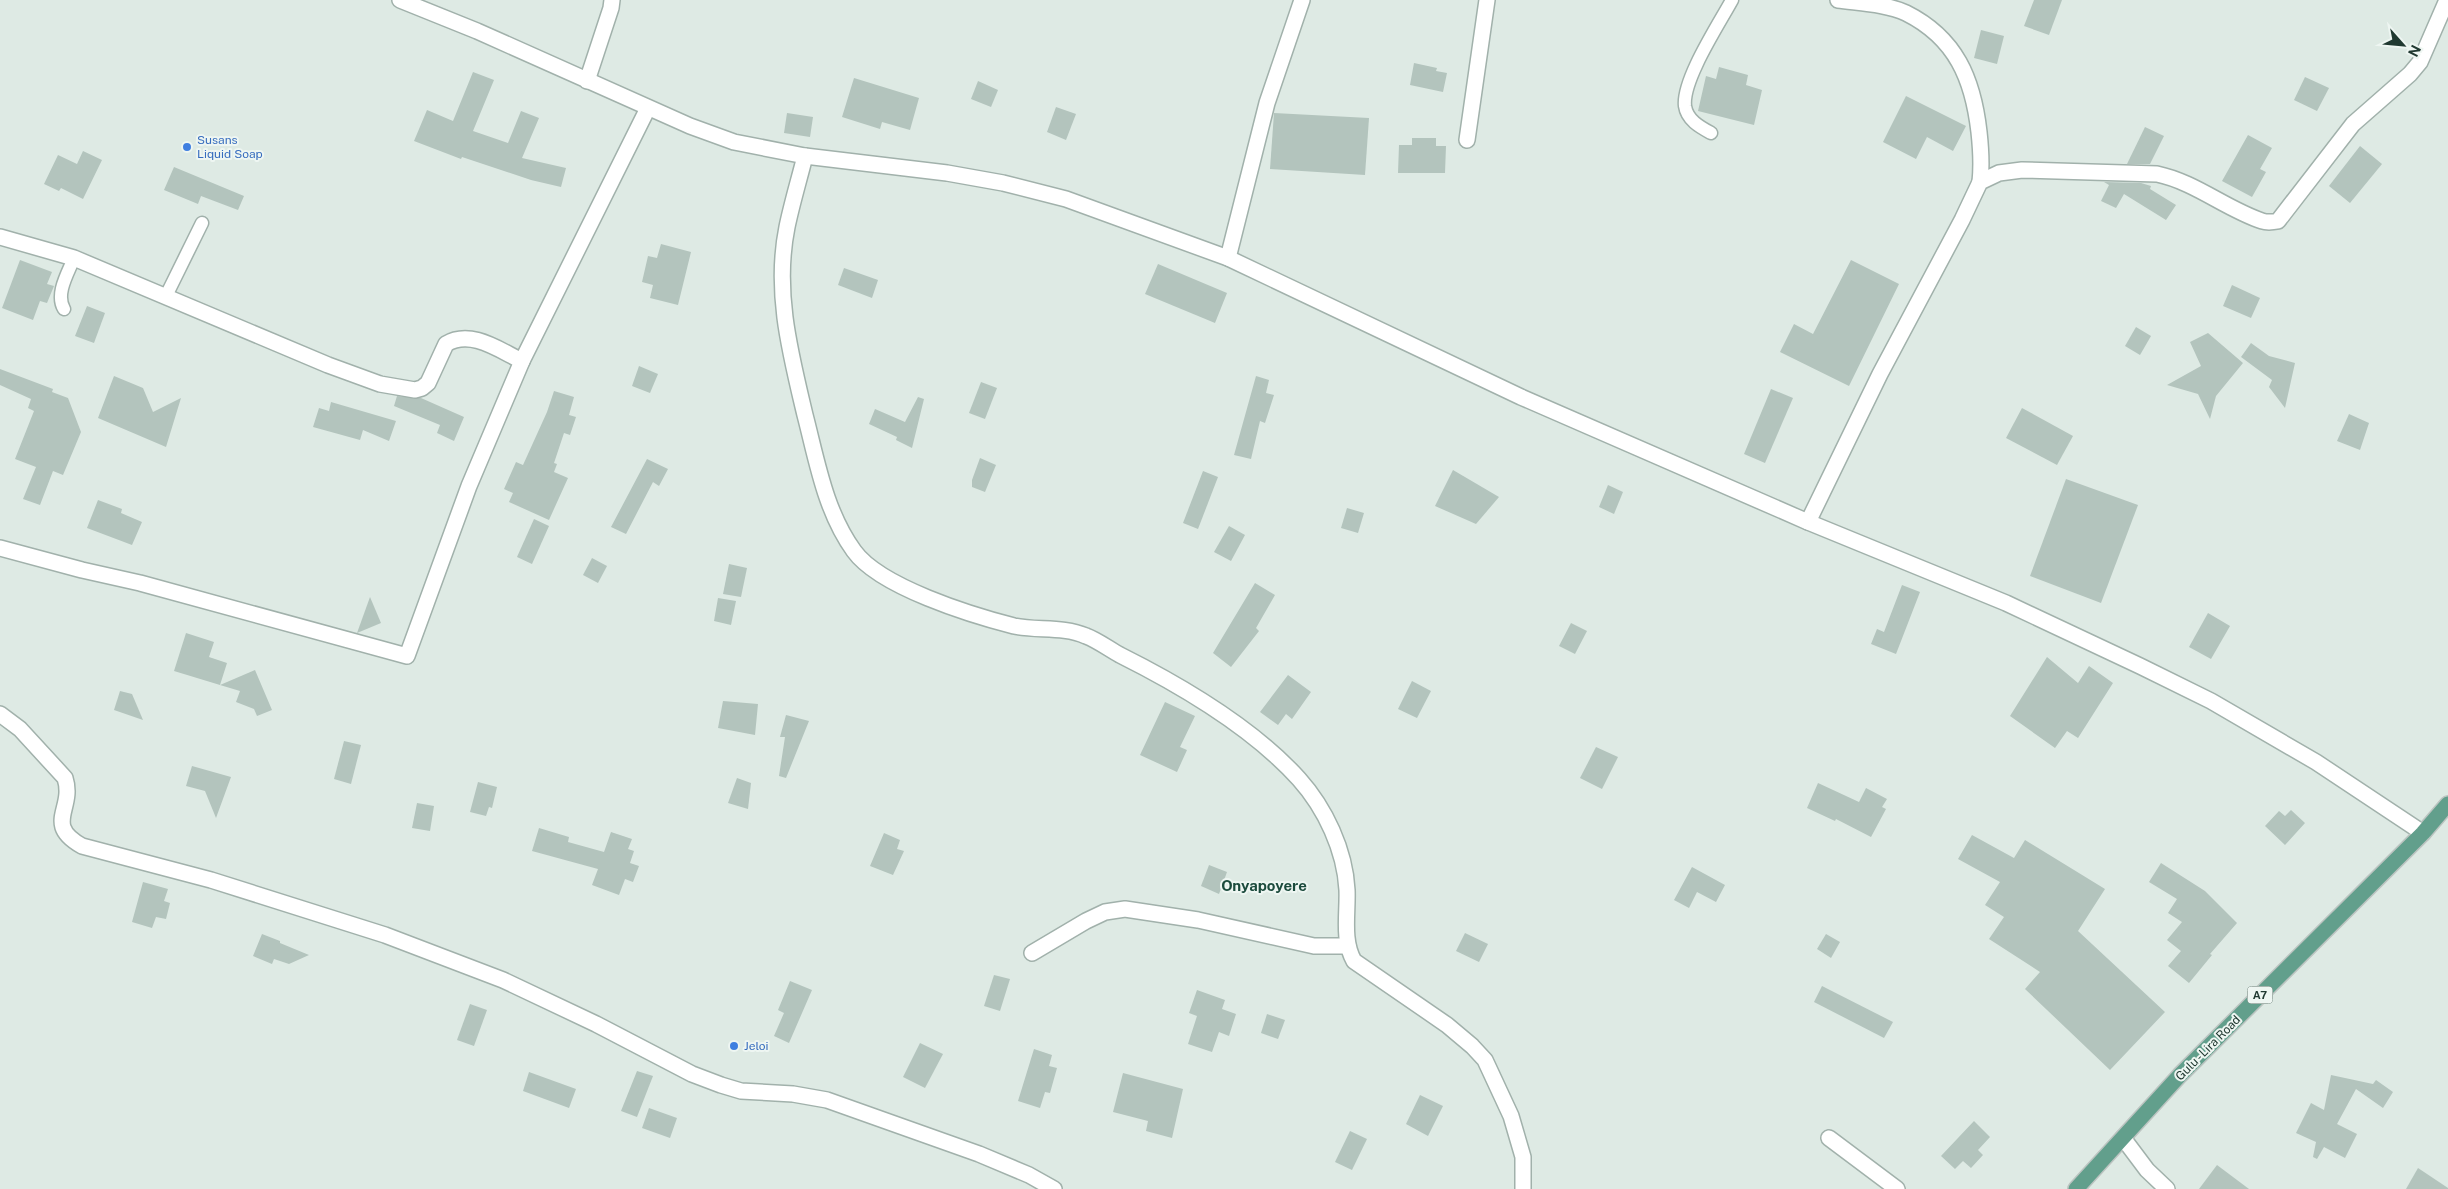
<svg xmlns="http://www.w3.org/2000/svg" width="2448" height="1189" font-family="'Public Sans',sans-serif">
<style>
.building{fill:#b3c4bd}
.lines{fill:none;stroke-linecap:round;stroke-linejoin:round}
.lane-casing{stroke:#a1b1ab;stroke-width:15}
.street-casing{stroke:#a1b1ab;stroke-width:18}
.primary-casing{stroke:#bcc4c1;stroke-width:18}
.lane{stroke:#fff;stroke-width:12}
.street{stroke:#fff;stroke-width:15}
.primary{stroke:#629f8c;stroke-width:15}
.shop-dot{fill:#3f7fe0;stroke:#eef6f2;stroke-width:2}
.labels{text-anchor:middle;stroke-width:4;stroke-linejoin:round;paint-order:stroke}
.shield{fill:#eef6f2;stroke:#5e726b;stroke-width:1}
.shield-label{font-size:11px;font-weight:bold;fill:#203931}
.shop-label{font-size:12px;fill:#366cbe;stroke:#eef6f2;text-anchor:start}
.street-label{font-size:12px;fill:#203931;stroke:#eef6f2}
.quarter-label{font-size:15px;font-weight:bold;fill:#1c4b3d;stroke:#eef6f2}
</style>
<rect width="100%" height="100%" fill="#deeae4"/>
<g class="building">
<path d="M 2034,0 L 2062,0 L 2049,35 L 2024,26 Z"/>
<path d="M 1981,30 L 2004,36 L 1997,64 L 1974,58 Z"/>
<path d="M 1414,63 L 1437,68 L 1436,71 L 1447,73 L 1443,92 L 1410,85 Z"/>
<path d="M 1719,67 L 1748,75 L 1746,85 L 1762,90 L 1754,125 L 1698,111 L 1706,76 L 1716,79 Z"/>
<path d="M 473,72 L 494,80 L 473,131 L 508,143 L 521,111 L 539,118 L 522,158 L 566,168 L 561,187 L 531,180 L 462,157 L 461,159 L 414,141 L 427,110 L 453,121 Z"/>
<path d="M 2305,77 L 2329,88 L 2317,111 L 2294,100 Z"/>
<path d="M 854,78 L 919,98 L 910,130 L 882,122 L 880,129 L 842,117 Z"/>
<path d="M 978,81 L 998,90 L 991,107 L 971,99 Z"/>
<path d="M 1906,96 L 1966,126 L 1953,151 L 1927,137 L 1916,159 L 1883,142 Z"/>
<path d="M 1056,107 L 1076,114 L 1066,140 L 1047,132 Z"/>
<path d="M 787,113 L 813,117 L 810,137 L 784,133 Z"/>
<path d="M 1274,113 L 1369,118 L 1365,175 L 1270,169 Z"/>
<path d="M 2145,127 L 2164,136 L 2150,164 L 2127,164 Z"/>
<path d="M 2248,135 L 2272,148 L 2260,169 L 2266,172 L 2252,197 L 2222,181 Z"/>
<path d="M 1412,138 L 1436,138 L 1436,146 L 1446,146 L 1445,173 L 1398,173 L 1399,145 L 1412,145 Z"/>
<path d="M 2360,146 L 2382,164 L 2350,203 L 2329,186 Z"/>
<path d="M 83,151 L 102,160 L 83,199 L 61,188 L 59,191 L 44,184 L 58,155 L 77,164 Z"/>
<path d="M 174,167 L 244,196 L 238,210 L 201,196 L 198,204 L 164,190 Z"/>
<path d="M 2104,182 L 2141,183 L 2151,186 L 2150,189 L 2176,205 L 2166,220 L 2124,194 L 2116,208 L 2101,201 L 2109,185 Z"/>
<path d="M 661,244 L 691,252 L 678,305 L 650,298 L 653,285 L 642,282 L 648,256 L 657,258 Z"/>
<path d="M 20,260 L 52,272 L 47,284 L 54,286 L 47,303 L 40,301 L 33,320 L 2,308 Z"/>
<path d="M 1851,260 L 1899,284 L 1849,386 L 1780,352 L 1794,324 L 1813,334 Z"/>
<path d="M 1158,264 L 1227,293 L 1215,323 L 1145,294 Z"/>
<path d="M 844,268 L 878,280 L 872,298 L 838,285 Z"/>
<path d="M 2232,285 L 2260,298 L 2251,318 L 2223,306 Z"/>
<path d="M 87,306 L 105,313 L 94,343 L 75,336 Z"/>
<path d="M 2136,327 L 2151,336 L 2140,355 L 2125,346 Z"/>
<path d="M 2208,333 L 2243,363 L 2216,396 L 2210,419 L 2198,394 L 2167,385 L 2201,366 L 2190,342 Z"/>
<path d="M 2251,343 L 2269,356 L 2295,363 L 2285,408 L 2269,387 L 2272,380 L 2241,357 Z"/>
<path d="M 639,366 L 658,374 L 650,393 L 632,386 Z"/>
<path d="M 0,369 L 53,389 L 52,392 L 68,398 L 81,432 L 63,475 L 53,471 L 40,505 L 23,499 L 36,467 L 15,459 L 34,411 L 28,408 L 31,399 L 0,385 Z"/>
<path d="M 114,376 L 143,388 L 153,412 L 181,398 L 166,447 L 98,418 Z"/>
<path d="M 1256,376 L 1269,380 L 1266,393 L 1274,395 L 1265,423 L 1260,421 L 1251,459 L 1234,455 Z"/>
<path d="M 981,382 L 997,388 L 985,419 L 969,413 Z"/>
<path d="M 1771,389 L 1793,398 L 1765,463 L 1744,454 Z"/>
<path d="M 554,391 L 574,397 L 569,415 L 576,417 L 570,435 L 564,433 L 554,463 L 557,464 L 554,472 L 568,478 L 549,520 L 509,502 L 513,493 L 504,489 L 516,462 L 523,465 L 547,412 Z"/>
<path d="M 397,396 L 421,398 L 464,417 L 454,441 L 437,433 L 440,425 L 394,406 Z"/>
<path d="M 918,397 L 924,399 L 912,448 L 896,440 L 897,437 L 869,424 L 875,409 L 905,422 Z"/>
<path d="M 331,402 L 396,421 L 389,441 L 363,430 L 360,440 L 313,427 L 319,408 L 329,411 Z"/>
<path d="M 2022,408 L 2073,436 L 2057,465 L 2006,438 Z"/>
<path d="M 2349,414 L 2369,423 L 2360,450 L 2337,441 Z"/>
<path d="M 980,458 L 996,465 L 985,492 L 972,487 L 972,480 Z"/>
<path d="M 647,459 L 668,469 L 659,486 L 653,482 L 626,534 L 611,527 Z"/>
<path d="M 1453,470 L 1499,497 L 1476,524 L 1435,506 Z"/>
<path d="M 1203,471 L 1218,477 L 1198,529 L 1183,523 Z"/>
<path d="M 2066,479 L 2138,505 L 2101,603 L 2030,576 Z"/>
<path d="M 1608,485 L 1623,492 L 1614,514 L 1599,507 Z"/>
<path d="M 98,500 L 122,509 L 121,513 L 142,522 L 132,545 L 87,528 Z"/>
<path d="M 1347,508 L 1364,513 L 1358,533 L 1341,528 Z"/>
<path d="M 534,519 L 549,526 L 532,564 L 517,557 Z"/>
<path d="M 1229,526 L 1245,535 L 1231,561 L 1214,552 Z"/>
<path d="M 592,558 L 607,566 L 598,583 L 583,575 Z"/>
<path d="M 729,564 L 747,568 L 741,597 L 723,594 Z"/>
<path d="M 1255,583 L 1275,595 L 1256,628 L 1259,631 L 1231,667 L 1213,653 Z"/>
<path d="M 1902,585 L 1920,592 L 1896,654 L 1871,644 L 1877,629 L 1884,632 Z"/>
<path d="M 370,597 L 381,623 L 357,633 Z"/>
<path d="M 718,598 L 736,601 L 731,625 L 714,621 Z"/>
<path d="M 2208,613 L 2230,626 L 2211,659 L 2189,647 Z"/>
<path d="M 1571,623 L 1587,631 L 1575,654 L 1559,646 Z"/>
<path d="M 186,633 L 214,642 L 209,657 L 227,663 L 220,685 L 174,671 Z"/>
<path d="M 2047,657 L 2078,683 L 2089,666 L 2113,683 L 2078,738 L 2067,731 L 2055,748 L 2010,716 Z"/>
<path d="M 255,670 L 272,710 L 257,716 L 254,709 L 236,702 L 240,691 L 220,685 Z"/>
<path d="M 1288,675 L 1311,692 L 1292,719 L 1286,714 L 1278,725 L 1260,712 Z"/>
<path d="M 1412,681 L 1431,691 L 1417,718 L 1398,709 Z"/>
<path d="M 120,691 L 132,694 L 143,720 L 114,710 Z"/>
<path d="M 723,701 L 758,704 L 755,735 L 718,728 Z"/>
<path d="M 1165,702 L 1195,716 L 1180,747 L 1187,750 L 1177,772 L 1140,755 Z"/>
<path d="M 786,715 L 809,721 L 786,778 L 779,776 L 785,737 L 780,737 Z"/>
<path d="M 344,741 L 361,745 L 351,784 L 334,779 Z"/>
<path d="M 1596,747 L 1618,757 L 1602,789 L 1580,778 Z"/>
<path d="M 192,766 L 231,777 L 216,818 L 205,791 L 186,786 Z"/>
<path d="M 737,778 L 751,783 L 748,809 L 728,803 Z"/>
<path d="M 478,782 L 497,787 L 492,808 L 489,807 L 486,816 L 470,812 Z"/>
<path d="M 1818,783 L 1859,802 L 1866,788 L 1887,799 L 1882,807 L 1886,809 L 1871,837 L 1836,819 L 1835,821 L 1807,808 Z"/>
<path d="M 417,803 L 434,806 L 430,831 L 412,828 Z"/>
<path d="M 2291,810 L 2305,823 L 2285,845 L 2265,826 L 2279,811 L 2285,816 Z"/>
<path d="M 539,828 L 569,837 L 568,842 L 604,852 L 611,832 L 632,839 L 628,849 L 634,851 L 630,863 L 639,866 L 633,882 L 625,879 L 619,895 L 592,885 L 598,869 L 532,851 Z"/>
<path d="M 884,833 L 900,840 L 897,849 L 904,851 L 893,875 L 870,866 Z"/>
<path d="M 1972,835 L 2014,858 L 2025,840 L 2105,889 L 2078,931 L 2165,1012 L 2110,1070 L 2025,989 L 2040,972 L 1989,939 L 2004,917 L 1985,905 L 2000,882 L 1958,859 Z"/>
<path d="M 2161,863 L 2205,891 L 2237,923 L 2210,954 L 2212,955 L 2189,983 L 2168,966 L 2181,951 L 2167,940 L 2182,922 L 2168,913 L 2177,899 L 2149,882 Z"/>
<path d="M 1209,865 L 1227,872 L 1219,894 L 1201,886 Z"/>
<path d="M 1692,867 L 1725,885 L 1716,902 L 1697,892 L 1689,908 L 1674,900 Z"/>
<path d="M 143,882 L 168,889 L 164,901 L 170,903 L 166,919 L 156,917 L 152,928 L 132,922 Z"/>
<path d="M 1465,933 L 1488,944 L 1479,962 L 1456,951 Z"/>
<path d="M 262,934 L 280,941 L 280,943 L 309,955 L 289,964 L 274,959 L 272,964 L 253,956 Z"/>
<path d="M 1826,934 L 1840,942 L 1831,958 L 1817,949 Z"/>
<path d="M 994,975 L 1010,979 L 1000,1011 L 984,1006 Z"/>
<path d="M 790,981 L 812,990 L 789,1043 L 774,1036 L 784,1013 L 778,1010 Z"/>
<path d="M 1822,986 L 1893,1022 L 1884,1038 L 1814,1002 Z"/>
<path d="M 1197,990 L 1225,1000 L 1222,1009 L 1236,1014 L 1229,1036 L 1219,1032 L 1212,1052 L 1188,1044 L 1197,1016 L 1189,1013 Z"/>
<path d="M 470,1004 L 487,1010 L 474,1046 L 457,1040 Z"/>
<path d="M 1267,1014 L 1285,1020 L 1278,1039 L 1261,1033 Z"/>
<path d="M 920,1043 L 943,1054 L 925,1088 L 903,1077 Z"/>
<path d="M 1034,1049 L 1052,1055 L 1049,1066 L 1057,1068 L 1050,1093 L 1045,1092 L 1040,1108 L 1018,1101 Z"/>
<path d="M 637,1071 L 653,1076 L 637,1117 L 621,1111 Z"/>
<path d="M 529,1072 L 576,1089 L 569,1108 L 523,1091 Z"/>
<path d="M 1123,1073 L 1183,1089 L 1172,1138 L 1146,1131 L 1148,1121 L 1113,1112 Z"/>
<path d="M 2331,1075 L 2373,1084 L 2376,1080 L 2393,1092 L 2383,1108 L 2356,1089 L 2337,1124 L 2357,1134 L 2345,1158 L 2324,1147 L 2317,1159 L 2313,1157 L 2316,1142 L 2296,1133 L 2311,1103 L 2324,1110 Z"/>
<path d="M 1420,1095 L 1443,1106 L 1428,1136 L 1406,1124 Z"/>
<path d="M 649,1108 L 677,1118 L 670,1138 L 642,1128 Z"/>
<path d="M 1974,1121 L 1990,1137 L 1978,1150 L 1983,1155 L 1971,1168 L 1963,1161 L 1955,1169 L 1941,1156 Z"/>
<path d="M 1350,1131 L 1367,1139 L 1352,1170 L 1335,1162 Z"/>
<path d="M 2217,1165 L 2249,1189 L 2199,1189 Z"/>
<path d="M 2418,1168 L 2448,1188 L 2448,1189 L 2406,1189 Z"/>
</g>
<g class="lines">
<g class="lane-casing">
<g id="lane">
<path d="M 1711,133 C 1700,127 1687,120 1685,106 C 1682,80 1719,24 1732,0"/>
<path d="M 166,296 L 202,223"/>
<path d="M 64,309 C 55,294 68,273 74,258"/>
</g>
</g>
<g class="street-casing">
<g id="street">
<path d="M 400,0 L 477,31 L 690,126 L 734,142 L 805,156 L 947,173 L 1003,183 L 1066,199 L 1228,258 L 1521,397 L 1808,522 L 2006,603 L 2140,666 L 2211,701 L 2316,762 L 2423,833"/>
<path d="M 1838,0 C 1860,3 1887,4 1906,13 C 1956,38 1973,79 1979,132 C 1981,150 1982,164 1980,182"/>
<path d="M 587,81 L 611,8 L 612,0"/>
<path d="M 1467,140 L 1487,0"/>
<path d="M 805,156 C 799,180 792,203 787,227 C 774,291 790,352 805,415 C 817,461 825,511 854,551 C 880,587 971,615 1014,626 C 1037,631 1063,626 1086,636 C 1097,640 1109,649 1120,655 C 1180,685 1253,728 1299,779 C 1325,808 1345,850 1347,890 C 1348,913 1342,940 1354,961 L 1447,1025 L 1472,1046 L 1485,1060 L 1511,1116 L 1523,1157 L 1523,1189"/>
<path d="M 0,237 L 74,258 L 328,365 L 380,384 L 415,390 L 422,388 L 428,383 L 446,344 C 471,329 499,350 522,361"/>
<path d="M 1228,258 L 1267,103 L 1302,0"/>
<path d="M 1808,522 L 1880,374 L 1962,220 L 1980,182 L 1999,173 L 2022,170 L 2157,174 C 2195,182 2226,209 2262,221 C 2268,223 2273,222 2278,221 L 2353,124 L 2410,74 L 2420,62 L 2447,0"/>
<path d="M 0,548 L 82,570 L 140,583 L 407,656 L 469,486 L 522,361 L 648,108"/>
<path d="M 0,714 L 20,729 L 65,778 C 75,809 43,824 82,846 L 211,880 L 385,935 L 503,980 L 596,1024 L 692,1074 L 721,1085 L 741,1091 L 793,1094 L 827,1100 L 979,1154 L 1029,1175 L 1054,1189"/>
<path d="M 1032,953 L 1086,921 L 1105,912 L 1125,909 L 1198,920 L 1314,946 L 1348,946"/>
<path d="M 1829,1138 L 1897,1189"/>
<path d="M 2123,1138 L 2147,1170 L 2167,1189"/>
</g>
</g>
<g class="primary-casing">
<path id="primary" d="M 2076,1189 L 2180,1075 L 2423,833 L 2448,804"/>
</g>
<use href="#lane" class="lane"/>
<use href="#street" class="street"/>
<use href="#primary" class="primary"/>
</g>
<g class="shop-dot">
<circle cx="187" cy="147" r="5"/>
<circle cx="734" cy="1046" r="5"/>
</g>
<g class="labels">
<rect class="shield" x="2247.5" y="986.5" width="25" height="17" rx="4"/>
<g class="shield-label">
<text x="2260" y="999">A7</text>
</g>
<g class="shop-label">
<text x="197" y="144">Susans<tspan x="197" dy="14">Liquid Soap</tspan></text>
<text x="744" y="1050">Jeloi</text>
</g>
<g class="street-label">
<text transform="translate(2208 1048) rotate(-45)" y="4">Gulu - Lira Road</text>
</g>
<g class="quarter-label">
<text x="1264" y="891">Onyapoyere</text>
</g>
</g>
<g transform="translate(2403 45) rotate(117)" stroke="#eef6f2" stroke-width="4" paint-order="stroke">
<path d="M0-4L9 19L0 12L-9 19Z" fill="#203931"/>
<text y="-8" font-size="14" font-weight="bold" text-anchor="middle" fill="#203931">N</text>
</g>
</svg>
